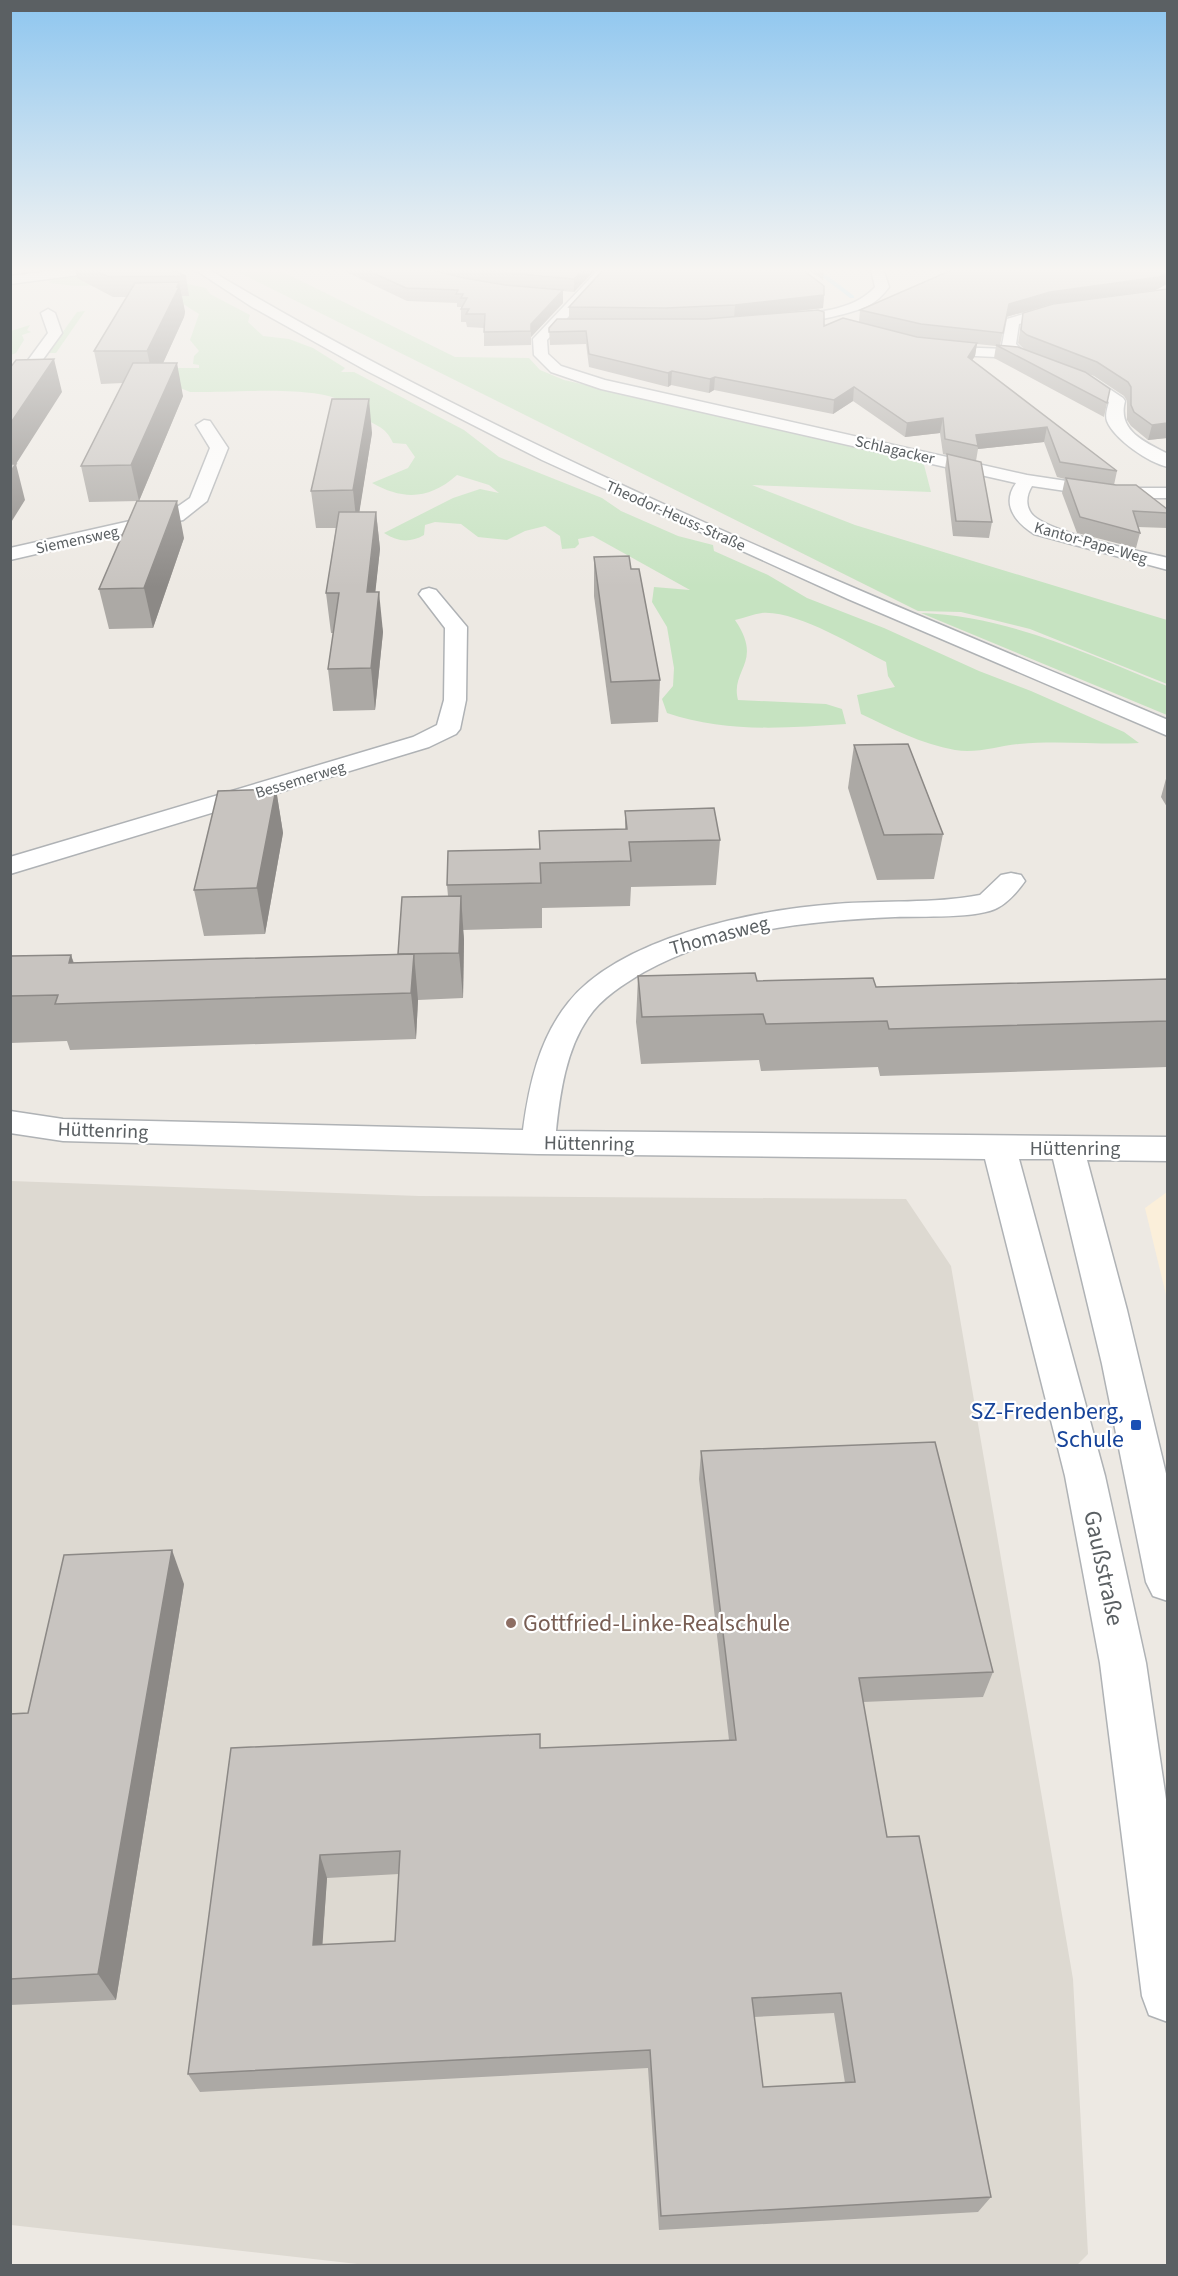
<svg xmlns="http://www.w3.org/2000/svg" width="1178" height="2276" font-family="'Source Sans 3',sans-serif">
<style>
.commercial{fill:#fbefda}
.education{fill:#ddd9d1}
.green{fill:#c6e3c1}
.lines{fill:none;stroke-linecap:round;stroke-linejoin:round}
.stream{fill:#a7e2f9;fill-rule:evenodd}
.minor-casing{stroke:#afb2b5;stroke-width:3}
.minor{fill:#fff;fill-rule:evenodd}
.wall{fill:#aca9a5;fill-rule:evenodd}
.shaded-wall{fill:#8c8986}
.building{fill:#c8c4c0;stroke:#8c8986;stroke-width:1.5;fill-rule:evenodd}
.transit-dot{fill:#1a4fb4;stroke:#fff;stroke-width:2}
.education-dot{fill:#8d6e63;stroke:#fff;stroke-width:2}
.labels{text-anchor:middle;stroke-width:4.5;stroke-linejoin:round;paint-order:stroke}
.far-street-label{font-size:16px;fill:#5b6063;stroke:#fff}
.street-label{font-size:20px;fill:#5b6063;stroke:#fff}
.near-transit-label{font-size:24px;fill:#164399;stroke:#fff;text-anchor:end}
.near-street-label{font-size:24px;fill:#5b6063;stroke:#fff}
.near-education-label{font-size:24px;fill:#785e54;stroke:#fff;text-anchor:start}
</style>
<rect width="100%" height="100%" fill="#ede9e3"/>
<path class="commercial" d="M 1167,1192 L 1167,1299 L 1145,1208 Z"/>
<path class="education" d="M 11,1181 L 419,1196 L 906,1199 L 951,1266 L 1073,1979 L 1088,2254 L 1076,2266 L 375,2266 L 11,2225 Z"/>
<g class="green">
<path d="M 232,269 L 277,269 L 455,357 L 529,358 L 540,370 L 564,380 L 923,461 L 931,492 L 752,485 L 855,525 L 1167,620 L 1167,684 L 1030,629 L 961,612 L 918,611 Z"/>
<path d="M 82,275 L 183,283 L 206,288 L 210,294 L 250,315 L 248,322 L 263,336 L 289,339 L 313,348 L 345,368 L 341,372 L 354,372 L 464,430 L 499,457 L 602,498 L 621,511 L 678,536 L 713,545 L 714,551 L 768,575 L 807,598 L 884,628 L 979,671 L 1031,691 L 1124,732 L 1139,743 C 1099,745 1059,740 1019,744 C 998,746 976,754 955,750 C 921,744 891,728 861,714 L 857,695 L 895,687 L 888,676 L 886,662 C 856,647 796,610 762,613 C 753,614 744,618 735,620 C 764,663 730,669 738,700 L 826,704 L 842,709 L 846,724 C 786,728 725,733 667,713 L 662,699 L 673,686 L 674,668 L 667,627 L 652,602 L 654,587 L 690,590 L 593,536 L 578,539 L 579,544 L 575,548 L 562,549 L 560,536 L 545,526 L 525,531 L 507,540 L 478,537 L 461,524 L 435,522 L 425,525 L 424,535 C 410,543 398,542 384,533 L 453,498 L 480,489 L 499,493 L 489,485 L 457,475 C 429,500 403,500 372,483 L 408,468 L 415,457 L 406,444 L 393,443 C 385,425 374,425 358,416 C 352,412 347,405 341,401 C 313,385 225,393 190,392 L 178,387 L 176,368 L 199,368 L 199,365 L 193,364 L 194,356 L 199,351 L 190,340 L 199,314 L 169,295 L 101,285 L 76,286 L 49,283 L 52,279 Z"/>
<path d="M 85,311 L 56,353 L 48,353 L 77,312 Z"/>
<path d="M 30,325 L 27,330 L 31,332 L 22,335 L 24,340 L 16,353 L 11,355 L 11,331 Z"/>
<path d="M 921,613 C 1008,616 1087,654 1167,686 L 1167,715 Z"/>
</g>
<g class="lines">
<path class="stream" d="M 816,270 L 820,270 L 854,296 L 854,298 L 850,298 L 816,272 Z"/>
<g class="minor-casing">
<g id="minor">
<path d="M 67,269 L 100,269 L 94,273 L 10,284 L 10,276 Z"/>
<path d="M 194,269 L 208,269 C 512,451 842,583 1168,720 L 1168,736 L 848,599 L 542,460 L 367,371 L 252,307 Z"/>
<path d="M 599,269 L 612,269 L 547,340 L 548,354 L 561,366 L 605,380 L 1027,475 L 1113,488 L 1168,488 L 1168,498 L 1113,498 L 1032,486 C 1027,494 1025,504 1031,513 C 1044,532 1140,551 1168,558 L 1168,570 L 1034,534 C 1015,522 1001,504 1016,483 L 601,389 L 551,372 L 534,355 L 533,339 Z"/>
<path d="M 871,269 L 883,269 L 889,287 C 883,295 877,301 868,306 C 853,313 784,331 773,320 L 780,316 C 811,313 853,312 875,287 Z"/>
<path d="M 1067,305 L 1074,309 L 1072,312 L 1049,315 L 1019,324 L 1016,344 L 1023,351 L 1093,378 L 1123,398 L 1125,401 C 1117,431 1145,442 1168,454 L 1168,467 C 1149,463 1114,439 1107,421 C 1105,415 1107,409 1109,402 L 1083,384 L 1016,358 L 955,355 L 927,349 L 925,346 L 932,342 L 955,347 L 1005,349 L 1002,345 L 1007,319 L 1048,307 Z"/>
<path d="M 48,309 L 55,313 L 62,333 L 36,369 L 10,378 L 10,368 L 26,363 L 48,333 L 41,313 Z"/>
<path d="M 204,420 L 210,421 L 228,448 L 207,501 L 183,520 L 10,560 L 10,548 L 170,512 L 190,498 L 210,448 L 196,425 Z"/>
<path d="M 429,588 L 436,590 L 467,627 L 466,700 L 460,729 L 456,734 L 429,747 L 10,874 L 10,857 L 413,737 L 437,725 L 444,700 L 445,628 L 419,594 L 422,590 Z"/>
<path d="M 1011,873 L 1021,875 L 1025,881 C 1019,890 1008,902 999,907 C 981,919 919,916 895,917 C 808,921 722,929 644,972 C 624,984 601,998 588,1018 C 566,1050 560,1093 556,1131 L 1168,1137 L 1168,1161 L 1087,1160 L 1127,1310 L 1168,1482 L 1168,1601 L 1153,1596 L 1146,1582 L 1102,1364 L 1053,1159 L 1019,1159 L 1105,1476 L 1146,1663 L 1168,1813 L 1168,2022 L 1149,2015 L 1142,1996 L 1100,1663 L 1065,1476 L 985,1159 L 538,1154 L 63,1141 L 10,1133 L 10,1111 L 63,1119 L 523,1130 C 529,1085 539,1039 568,1003 C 620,937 755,910 835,904 C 883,900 933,904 980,895 L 1001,875 Z"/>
</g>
</g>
<use href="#minor" class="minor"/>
</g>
<g class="wall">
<path d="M 75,269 L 170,269 L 186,276 L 189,296 L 182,296 L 185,312 L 184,317 L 163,363 L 183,396 L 139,501 L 89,502 L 81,466 L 123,383 L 101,384 L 94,351 L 127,297 L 113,297 L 77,278 Z"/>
<path d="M 340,269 L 596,269 L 574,292 L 563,291 L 563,303 L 531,337 L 531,345 L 484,346 L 484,328 L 467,327 L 466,322 L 461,322 L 461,307 L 457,307 L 457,303 L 407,301 Z"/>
<path d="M 807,269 L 824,269 L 823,280 Z"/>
<path d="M 1167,289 L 1167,438 L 1148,440 L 1131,426 L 1127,420 L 1127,401 L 1124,396 L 1094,376 L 1085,373 L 1107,403 L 1104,417 L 994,358 L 996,346 L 977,344 L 975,356 L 972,360 L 1117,471 L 1114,485 L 1167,509 L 1167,528 L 1138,527 L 1140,533 L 1136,548 L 1077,533 L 1062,493 L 1065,479 L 1057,477 L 1044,442 L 978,449 L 976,461 L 992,522 L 989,538 L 953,536 L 945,469 L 947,455 L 943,454 L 940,433 L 905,437 L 853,401 L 833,414 L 714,390 L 709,393 L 671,385 L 668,387 L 589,367 L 586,344 L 550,345 L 549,328 L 569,319 L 569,307 L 824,295 L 823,308 L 773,314 L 824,326 L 859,322 L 860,310 L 1048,305 L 1006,317 L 1000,345 L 1024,349 L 1018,343 L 1023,313 Z"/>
<path d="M 372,433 L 359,512 L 376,512 L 380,549 L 375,592 L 383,632 L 375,710 L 333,711 L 328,669 L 333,633 L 331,633 L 326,593 L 336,528 L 316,528 L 311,491 Z"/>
<path d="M 184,538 L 153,628 L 109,629 L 99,589 Z"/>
<path d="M 594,557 L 631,569 L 660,680 L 658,722 L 611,724 L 594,596 Z"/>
<path d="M 854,745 L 943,834 L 934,879 L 877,880 L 848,788 Z"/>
<path d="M 1167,775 L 1167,807 L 1161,797 Z"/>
<path d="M 276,789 L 283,833 L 265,934 L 204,936 L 194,890 Z"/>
<path d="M 625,811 L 720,840 L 716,885 L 631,887 L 630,906 L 542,908 L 542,928 L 463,930 L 464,940 L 463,998 L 418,1000 L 416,1039 L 70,1050 L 67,1041 L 10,1043 L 10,956 L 71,955 L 74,963 L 398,954 L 448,896 L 447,885 L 539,849 L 625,829 Z"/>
<path d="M 638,976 L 757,981 L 876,987 L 1167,979 L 1167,1067 L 880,1076 L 878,1067 L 761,1071 L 759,1060 L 641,1064 L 636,1022 Z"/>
<path d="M 701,1451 L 993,1672 L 983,1697 L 863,1702 L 887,1837 L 991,2197 L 978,2212 L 659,2230 L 648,2068 L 200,2092 L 188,2074 L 231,1748 L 541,1748 L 729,1740 L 699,1479 ZM 399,1874 L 395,1941 L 322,1945 L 327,1878 ZM 834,2013 L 845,2083 L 763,2087 L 754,2017 Z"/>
<path d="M 184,1584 L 116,2000 L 10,2005 L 10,1714 L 28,1713 Z"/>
</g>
<g class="shaded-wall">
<path d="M 584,269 L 596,269 L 574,292 L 574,279 Z"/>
<path d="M 1167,273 L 1167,284 L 1156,290 L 1048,305 L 1006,317 L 1000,346 L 1009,304 L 1050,292 Z"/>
<path d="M 179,282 L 185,312 L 184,317 L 154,383 L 147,351 Z"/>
<path d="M 563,290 L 563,303 L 531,337 L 531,345 L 531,324 Z"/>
<path d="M 824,295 L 823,308 L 734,318 L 735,305 Z"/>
<path d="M 977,343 L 975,356 L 966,370 L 968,357 Z"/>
<path d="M 54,359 L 62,392 L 16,464 L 25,500 L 10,524 L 10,424 Z"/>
<path d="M 177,363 L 183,396 L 139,501 L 131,465 Z"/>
<path d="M 672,371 L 671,385 L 668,387 L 668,373 Z"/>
<path d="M 715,377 L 714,390 L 709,393 L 710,379 Z"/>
<path d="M 854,387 L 853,401 L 833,414 L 834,400 Z"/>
<path d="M 369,399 L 372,433 L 357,527 L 353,490 Z"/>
<path d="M 943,418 L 940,433 L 905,437 L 907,423 Z"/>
<path d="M 1167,423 L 1167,438 L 1148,440 L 1152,425 Z"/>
<path d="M 1047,427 L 1044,442 L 978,449 L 976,435 Z"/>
<path d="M 177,501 L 184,538 L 153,628 L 144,588 Z"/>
<path d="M 376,512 L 380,549 L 371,632 L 367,592 Z"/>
<path d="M 379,592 L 383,632 L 375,710 L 371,668 Z"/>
<path d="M 276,789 L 283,833 L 265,934 L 257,888 Z"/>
<path d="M 461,896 L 464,940 L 463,998 L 459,953 Z"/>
<path d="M 414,954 L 418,1000 L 416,1039 L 411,993 Z"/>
<path d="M 71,955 L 85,1001 L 69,963 Z"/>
<path d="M 172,1550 L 184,1584 L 116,2000 L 98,1974 Z"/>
<path d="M 320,1855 L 327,1878 L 321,1966 L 313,1945 Z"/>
</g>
<g class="building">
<path d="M 92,269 L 170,269 L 186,276 L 109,277 Z"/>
<path d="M 364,269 L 428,269 L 464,278 L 505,285 L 563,290 L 531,324 L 531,331 L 484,332 L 485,314 L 466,314 L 469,309 L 461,309 L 467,298 L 461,298 L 463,294 L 456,294 L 458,290 L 406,288 Z"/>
<path d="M 479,269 L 584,269 L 574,279 L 497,272 Z"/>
<path d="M 604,269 L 802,269 L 824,286 L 824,295 L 735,305 L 666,308 L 569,307 Z"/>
<path d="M 954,269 L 1167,269 L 1167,273 L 1159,277 L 1050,292 L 1009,304 L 1003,333 L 921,324 L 860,310 Z"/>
<path d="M 179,282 L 177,287 L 179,287 L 147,351 L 94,351 L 135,283 Z"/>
<path d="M 1167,289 L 1167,423 L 1152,425 L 1134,412 L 1131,405 L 1131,387 L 1128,382 L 1097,362 L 1027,335 L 1021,330 L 1023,313 L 1053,304 Z"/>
<path d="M 818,310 L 824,312 L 824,326 L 843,318 L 917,337 L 977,343 L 968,357 L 1117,471 L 1060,462 L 1047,427 L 976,435 L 978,446 L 945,439 L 943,418 L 907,423 L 854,387 L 834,400 L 715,377 L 710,379 L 672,371 L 668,373 L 589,354 L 586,331 L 549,332 L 549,328 L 557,319 L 706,319 Z"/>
<path d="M 996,345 L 1018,347 L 1085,372 L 1110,389 L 1107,403 Z"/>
<path d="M 54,359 L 10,424 L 10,368 L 16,360 Z"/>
<path d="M 133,363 L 177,363 L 131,465 L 81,466 Z"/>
<path d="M 332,399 L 369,399 L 353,490 L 311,491 Z"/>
<path d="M 947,454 L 981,462 L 992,522 L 956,521 Z"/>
<path d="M 10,464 L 16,464 L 10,472 Z"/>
<path d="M 1066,478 L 1116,485 L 1136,485 L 1167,509 L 1167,513 L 1133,511 L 1140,533 L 1080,517 Z"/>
<path d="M 137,501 L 177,501 L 144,588 L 99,589 Z"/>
<path d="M 339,512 L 376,512 L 367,592 L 379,592 L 371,668 L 328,669 L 339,593 L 326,593 Z"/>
<path d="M 629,556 L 631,569 L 639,569 L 660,680 L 611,682 L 594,557 Z"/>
<path d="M 908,744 L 943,834 L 884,835 L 854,745 Z"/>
<path d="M 276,789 L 257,888 L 194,890 L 218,791 Z"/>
<path d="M 714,808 L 720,840 L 629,842 L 631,861 L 540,863 L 541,883 L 447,885 L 448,851 L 540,849 L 539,831 L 627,829 L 625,811 Z"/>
<path d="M 461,896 L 459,953 L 398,954 L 402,897 Z"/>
<path d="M 414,954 L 411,993 L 55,1004 L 58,995 L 10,996 L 10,956 L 71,955 L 69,963 Z"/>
<path d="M 755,973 L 757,981 L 873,978 L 876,987 L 1167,979 L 1167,1021 L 889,1029 L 887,1021 L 766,1024 L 763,1014 L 642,1017 L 638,976 Z"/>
<path d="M 935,1442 L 993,1672 L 859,1678 L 887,1837 L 919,1836 L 991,2197 L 661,2216 L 650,2050 L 188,2074 L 231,1748 L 540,1734 L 540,1748 L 736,1740 L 701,1451 ZM 400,1851 L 395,1941 L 313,1945 L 320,1855 ZM 841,1993 L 855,2082 L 763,2087 L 752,1998 Z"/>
<path d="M 172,1550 L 98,1974 L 10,1979 L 10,1714 L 28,1713 L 64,1555 Z"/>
</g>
<linearGradient id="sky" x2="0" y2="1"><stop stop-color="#8ec6ef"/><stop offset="0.46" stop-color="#f7f5f2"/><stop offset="1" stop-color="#f7f5f2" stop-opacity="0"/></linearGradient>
<rect width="1178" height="587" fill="url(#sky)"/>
<rect class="transit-dot" x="1130" y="1419" width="12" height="12" rx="3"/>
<circle class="education-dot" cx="511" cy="1623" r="6"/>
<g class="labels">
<g class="far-street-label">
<text transform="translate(895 449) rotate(13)" y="6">Schlagacker</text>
<text transform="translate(676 515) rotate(24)" y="6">Theodor-Heuss-Straße</text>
<text transform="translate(77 539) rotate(-12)" y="6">Siemensweg</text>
<text transform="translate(1091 542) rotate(16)" y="6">Kantor-Pape-Weg</text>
<text transform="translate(300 779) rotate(-17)" y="6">Bessemerweg</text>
</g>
<g class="street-label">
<text transform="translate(719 935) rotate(-15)" y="7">Thomasweg</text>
<text transform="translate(103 1130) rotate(2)" y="7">Hüttenring</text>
<text transform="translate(589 1143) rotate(1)" y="7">Hüttenring</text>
<text x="1075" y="1155">Hüttenring</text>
</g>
<g class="near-transit-label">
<text x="1124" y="1419">SZ-Fredenberg,<tspan x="1124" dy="28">Schule</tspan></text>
</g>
<g class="near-street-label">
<text transform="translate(1104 1568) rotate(78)" y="8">Gaußstraße</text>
</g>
<g class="near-education-label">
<text x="523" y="1631">Gottfried-Linke-Realschule</text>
</g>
</g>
<rect width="1178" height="2276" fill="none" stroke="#5b6063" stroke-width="24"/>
</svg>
